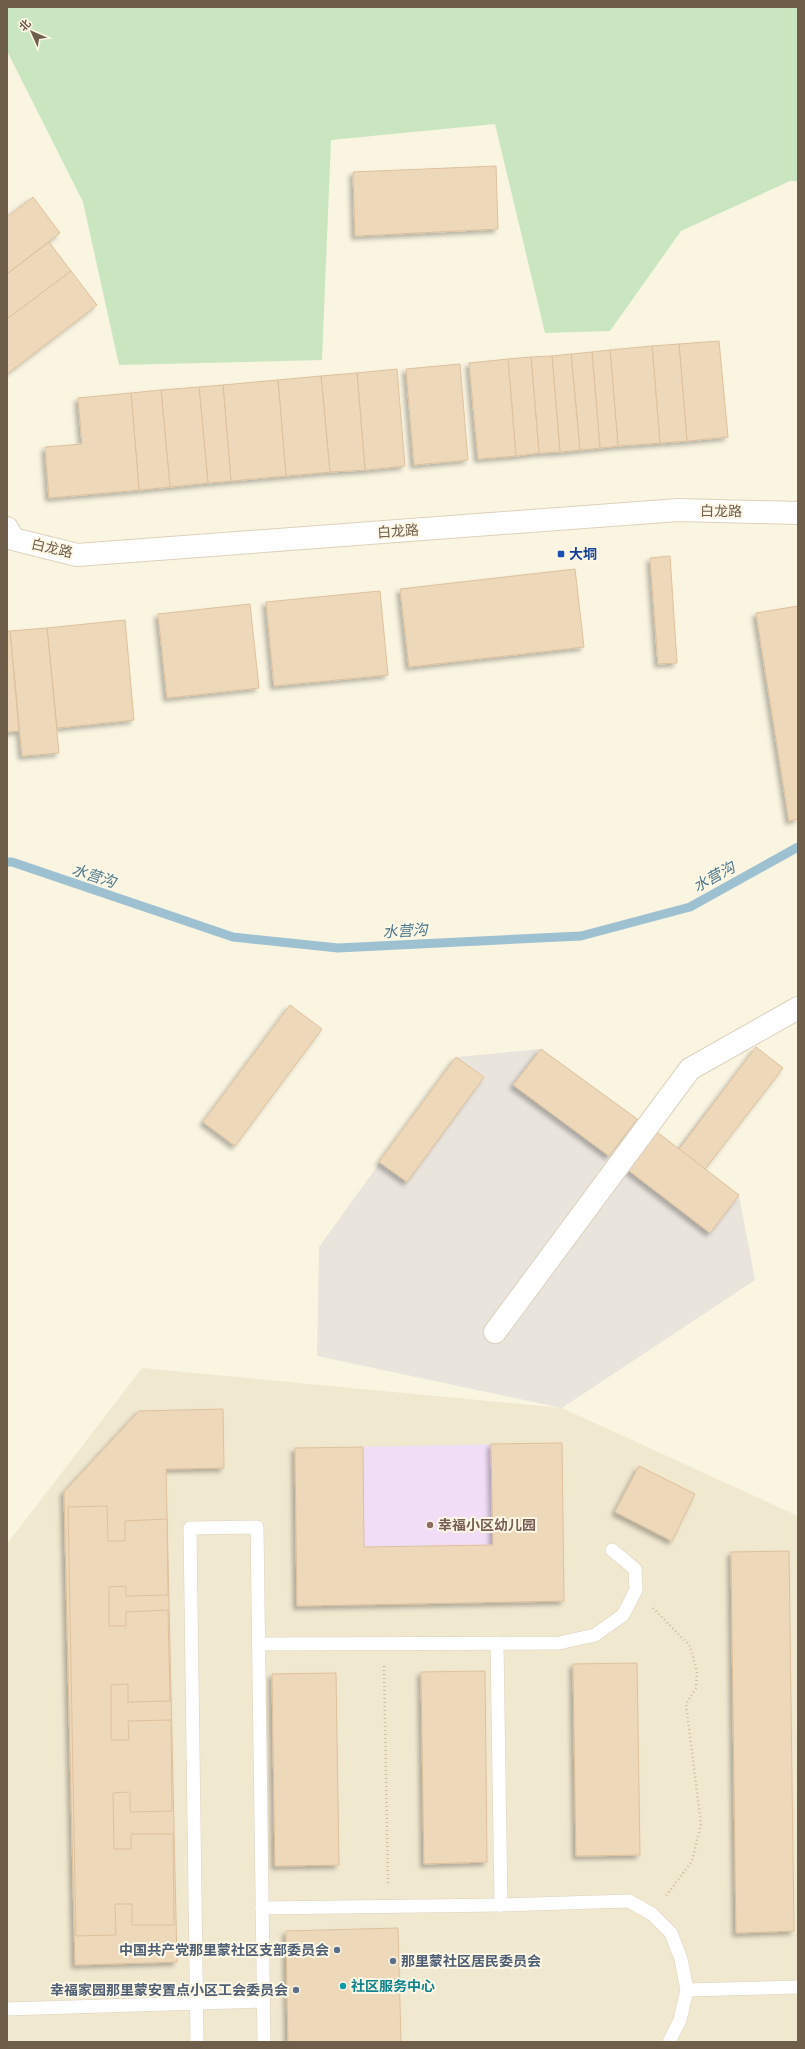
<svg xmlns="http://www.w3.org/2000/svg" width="805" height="2049" font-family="'Alegreya Sans','Noto Sans SC',sans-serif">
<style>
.residential{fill:#f1e8d0}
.industrial{fill:#e9e4dc}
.education{fill:#f1def6}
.green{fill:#c9e6c1}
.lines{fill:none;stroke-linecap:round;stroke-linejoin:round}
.stream{stroke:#9ec1d2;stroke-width:9}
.building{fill:#edd8ba;stroke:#dec19c;filter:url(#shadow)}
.lane-casing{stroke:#ddd2bd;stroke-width:14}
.street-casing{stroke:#ddd2bd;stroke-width:24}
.secondary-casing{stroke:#ded1b9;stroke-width:24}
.path{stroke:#d1bb9e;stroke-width:2.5;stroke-dasharray:1 3;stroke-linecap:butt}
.lane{stroke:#fff;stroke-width:13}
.street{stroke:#fff;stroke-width:22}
.secondary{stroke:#fff;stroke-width:22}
.transit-dot{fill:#1a4fb4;stroke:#fdf8e6;stroke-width:1.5}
.education-dot{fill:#8d6e63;stroke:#fdf8e6;stroke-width:1.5}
.service-dot{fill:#5c6f8a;stroke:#fdf8e6;stroke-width:1.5}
.culture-dot{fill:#0f9aa8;stroke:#fdf8e6;stroke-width:1.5}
.labels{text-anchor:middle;stroke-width:4;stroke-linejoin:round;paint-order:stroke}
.street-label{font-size:14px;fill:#6f5e4a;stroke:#fdf8e6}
.transit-label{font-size:14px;font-weight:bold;fill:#164399;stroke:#fdf8e6;text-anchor:start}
.education-label{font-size:14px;font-weight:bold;fill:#785e54;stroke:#fdf8e6;text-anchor:start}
.service-label{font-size:14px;font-weight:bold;fill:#4e5e75;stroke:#fdf8e6;text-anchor:end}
.culture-label{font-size:14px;font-weight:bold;fill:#0d838f;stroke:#fdf8e6;text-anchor:start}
.water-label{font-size:15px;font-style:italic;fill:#4c778d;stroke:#fdf8e6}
</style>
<defs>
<filter id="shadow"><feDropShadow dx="-3.5" dy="3.5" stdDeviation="2" flood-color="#0004"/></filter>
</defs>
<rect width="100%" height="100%" fill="#faf5e1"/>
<path class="residential" d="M 142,1368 L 562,1408 L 798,1516 L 798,2042 L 7,2042 L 7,1544 Z"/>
<path class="industrial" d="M 756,1047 L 783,1068 L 705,1169 L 739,1195 L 755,1280 L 562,1408 L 317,1356 L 319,1247 L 456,1057 L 541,1049 L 678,1148 Z"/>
<path class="education" d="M 562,1443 L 564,1601 L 297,1606 L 295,1448 Z"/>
<path class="green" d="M 7,7 L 798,7 L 798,181 L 790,181 L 681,231 L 610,331 L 545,333 L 495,124 L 331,140 L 322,360 L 119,365 L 83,202 L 7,51 Z"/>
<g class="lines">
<path class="stream" d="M 7,862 L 12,862 L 233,937 L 338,948 L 581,936 L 690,907 L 798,847"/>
</g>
<g class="building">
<path d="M 496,166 L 498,229 L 355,236 L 353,172 Z"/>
<path d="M 33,197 L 60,233 L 7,274 L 7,217 Z"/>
<path d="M 49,242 L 71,271 L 7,319 L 7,274 Z"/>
<path d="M 71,271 L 97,305 L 7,374 L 7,319 Z"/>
<path d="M 719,341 L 728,437 L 687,441 L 679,344 Z"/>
<path d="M 679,344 L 687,441 L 660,443 L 652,346 Z"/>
<path d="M 652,346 L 660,443 L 618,446 L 610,350 Z"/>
<path d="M 610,350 L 618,446 L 600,448 L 592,352 Z"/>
<path d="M 592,352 L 600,448 L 580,450 L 571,354 Z"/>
<path d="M 571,354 L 580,450 L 560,452 L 552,356 Z"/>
<path d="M 552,356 L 560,452 L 539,453 L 531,357 Z"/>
<path d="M 531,357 L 539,453 L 516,456 L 508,359 Z"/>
<path d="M 508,359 L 516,456 L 478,459 L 469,363 Z"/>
<path d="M 460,364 L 468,460 L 414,465 L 406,369 Z"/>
<path d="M 397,369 L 405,466 L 365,470 L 357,373 Z"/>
<path d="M 357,373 L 365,470 L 330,472 L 321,376 Z"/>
<path d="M 321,376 L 330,472 L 286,476 L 278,380 Z"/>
<path d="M 278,380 L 286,476 L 231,481 L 223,385 Z"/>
<path d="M 223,385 L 231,481 L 208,483 L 199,387 Z"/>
<path d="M 199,387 L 208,483 L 170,487 L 161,390 Z"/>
<path d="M 161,390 L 170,487 L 139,490 L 131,393 Z"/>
<path d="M 131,393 L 139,490 L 49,498 L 45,447 L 82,444 L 78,398 Z"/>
<path d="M 670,556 L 677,663 L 658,664 L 650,558 Z"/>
<path d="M 575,569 L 584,647 L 409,667 L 400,589 Z"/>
<path d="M 380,591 L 388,675 L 274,686 L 266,602 Z"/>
<path d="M 250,604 L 259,688 L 167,698 L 158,614 Z"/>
<path d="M 798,606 L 798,819 L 789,821 L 756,613 Z"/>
<path d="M 125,620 L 134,720 L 57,728 L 47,628 Z"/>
<path d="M 47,628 L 59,753 L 22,756 L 10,631 Z"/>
<path d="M 10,631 L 19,731 L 7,732 L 7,632 Z"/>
<path d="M 290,1005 L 322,1029 L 235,1146 L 203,1122 Z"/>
<path d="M 756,1047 L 783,1068 L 705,1169 L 679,1149 Z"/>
<path d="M 541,1049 L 637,1119 L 609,1156 L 513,1085 Z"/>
<path d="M 456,1057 L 484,1077 L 407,1182 L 379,1162 Z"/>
<path d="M 657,1132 L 739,1195 L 710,1233 L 628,1170 Z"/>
<path d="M 223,1409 L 224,1468 L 166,1469 L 177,1962 L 75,1965 L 64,1492 L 139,1411 Z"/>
<path d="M 562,1443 L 564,1601 L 297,1606 L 295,1448 L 363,1447 L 364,1547 L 493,1545 L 491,1444 Z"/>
<path d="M 639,1466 L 695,1494 L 672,1541 L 615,1512 Z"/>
<path d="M 107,1506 L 108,1541 L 125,1541 L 125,1521 L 167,1519 L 168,1595 L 126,1596 L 126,1586 L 109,1587 L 109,1626 L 126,1626 L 126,1612 L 168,1610 L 170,1701 L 128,1702 L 128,1684 L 111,1685 L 111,1740 L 129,1740 L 128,1721 L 171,1720 L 172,1811 L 130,1812 L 130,1792 L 113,1793 L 114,1849 L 131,1849 L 131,1834 L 173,1834 L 174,1925 L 132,1925 L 132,1904 L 115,1904 L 116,1935 L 76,1936 L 68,1507 Z"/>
<path d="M 789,1551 L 794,1931 L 736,1933 L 731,1552 Z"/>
<path d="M 637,1663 L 640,1855 L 576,1856 L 573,1664 Z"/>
<path d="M 485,1671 L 487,1862 L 424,1864 L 421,1672 Z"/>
<path d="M 336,1673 L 339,1865 L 275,1866 L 272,1674 Z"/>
<path d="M 398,1928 L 401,2042 L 288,2042 L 286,1931 Z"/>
</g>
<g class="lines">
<g class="lane-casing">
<g id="lane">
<path d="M 497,1643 L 501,1905"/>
<path d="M 259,1644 L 559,1643 L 595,1635 L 623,1615 L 636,1590 L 635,1569 L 612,1550"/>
<path d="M 262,1908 L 501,1905 L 629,1901 L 652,1914 L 671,1933 L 681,1959 L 687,1990 L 680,2020 L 669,2042"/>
<path d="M 687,1990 L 798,1987"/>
<path d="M 7,2009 L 263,2001"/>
<path d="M 197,2042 L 190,1528 L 257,1527 L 264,2042"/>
</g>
</g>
<g class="street-casing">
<path id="street" d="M 495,1332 L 690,1069 L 798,1008"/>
</g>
<g class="secondary-casing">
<path id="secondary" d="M 7,528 L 13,539 L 77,555 L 678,510 L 798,513"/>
</g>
<g class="path">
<path d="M 653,1608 L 690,1646 L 697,1672 L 696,1688 L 686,1704 L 701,1824 L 692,1861 L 666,1896"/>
<path d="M 384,1666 L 388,1883"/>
</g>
<use href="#lane" class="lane"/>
<use href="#street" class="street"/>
<use href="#secondary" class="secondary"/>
</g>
<rect class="transit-dot" x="557" y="550" width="8" height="8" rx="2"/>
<circle class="education-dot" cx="430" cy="1525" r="4"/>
<g class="service-dot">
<circle cx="337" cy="1950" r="4"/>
<circle cx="393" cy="1961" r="4"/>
<circle cx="296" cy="1990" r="4"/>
</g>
<circle class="culture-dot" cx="343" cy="1986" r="4"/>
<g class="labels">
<g class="street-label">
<text transform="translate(721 511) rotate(1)" y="5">白龙路</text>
<text transform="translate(398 531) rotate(-4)" y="5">白龙路</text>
<text transform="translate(52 548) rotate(13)" y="5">白龙路</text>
</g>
<g class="transit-label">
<text x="569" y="559">大垌</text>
</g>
<g class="education-label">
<text x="438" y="1530">幸福小区幼儿园</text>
</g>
<g class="service-label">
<text x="329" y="1955">中国共产党那里蒙社区支部委员会</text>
<text x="401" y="1966" text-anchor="start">那里蒙社区居民委员会</text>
<text x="288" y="1995">幸福家园那里蒙安置点小区工会委员会</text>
</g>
<g class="culture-label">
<text x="351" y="1991">社区服务中心</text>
</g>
<g class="water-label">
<text transform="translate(94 876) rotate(18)" y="5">水营沟</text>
<text transform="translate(714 877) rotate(-29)" y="5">水营沟</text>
<text transform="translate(405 931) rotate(-3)" y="5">水营沟</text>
</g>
</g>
<rect width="805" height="2049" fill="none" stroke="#6f5e4a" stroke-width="16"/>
<g transform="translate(32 32) rotate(315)" stroke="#fdf8e6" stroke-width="3" paint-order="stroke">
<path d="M0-3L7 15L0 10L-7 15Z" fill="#6f5e4a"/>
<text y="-6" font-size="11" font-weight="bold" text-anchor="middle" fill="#6f5e4a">北</text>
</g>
</svg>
